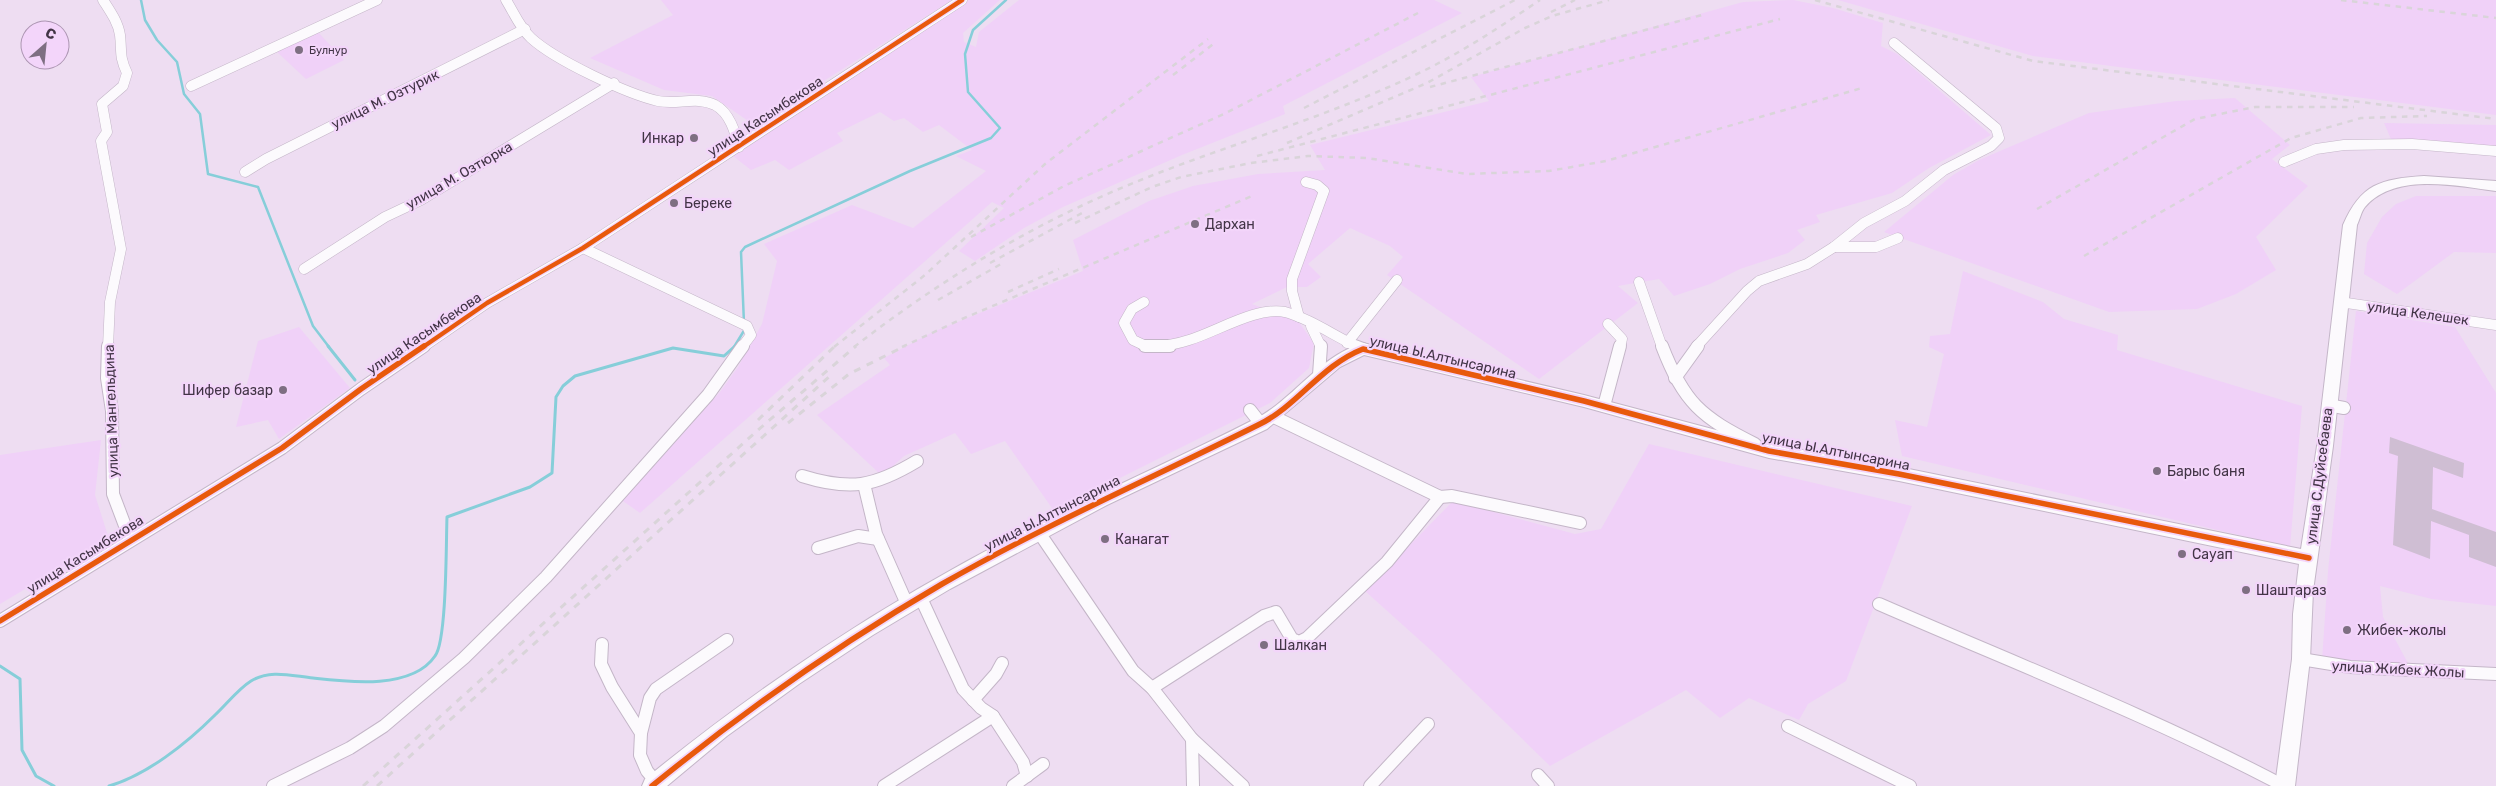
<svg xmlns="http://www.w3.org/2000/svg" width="2496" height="786" font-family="Rubik,sans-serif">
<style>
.built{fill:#f0d1f8}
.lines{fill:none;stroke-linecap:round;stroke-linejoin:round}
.stream-far1{stroke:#86ced9;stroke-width:2.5}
.stream{stroke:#86ced9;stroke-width:3}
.building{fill:#cfbed3}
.street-far1-casing{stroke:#c4b6c8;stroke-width:11}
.street-casing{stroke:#c4b6c8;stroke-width:14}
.secondary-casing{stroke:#c4b6c8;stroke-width:2}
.street-far1{stroke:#fcfafd;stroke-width:10}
.street{stroke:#fcfafd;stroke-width:12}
.secondary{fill:#fcfafd;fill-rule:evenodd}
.rail-far1{stroke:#d9d4d9;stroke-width:2.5;stroke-dasharray:5.5 5.5;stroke-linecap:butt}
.rail{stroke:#d9d4d9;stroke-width:3;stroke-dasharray:7 7;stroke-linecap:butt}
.cycleway-far1-casing{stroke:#f3d5fa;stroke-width:7}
.cycleway-casing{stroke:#f3d5fa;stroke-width:9}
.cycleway-far1{stroke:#e8590c;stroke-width:4.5}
.cycleway{stroke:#e8590c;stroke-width:5.5}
.poi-dot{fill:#7e6f82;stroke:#f3d5fa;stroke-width:2}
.labels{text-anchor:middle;stroke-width:4.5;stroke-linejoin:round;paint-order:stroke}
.far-poi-label{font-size:11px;fill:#423446;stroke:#f3d5fa;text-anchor:start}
.street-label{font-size:14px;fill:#423446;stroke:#f3d5fa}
.poi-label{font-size:14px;fill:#423446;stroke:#f3d5fa;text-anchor:start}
</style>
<rect width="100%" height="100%" fill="#eeddf2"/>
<g class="built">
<path d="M 661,0 L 952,0 L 754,125 L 712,96 L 664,90 L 590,58 L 673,15 Z"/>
<path d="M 969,0 L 1000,0 L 963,33 L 964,42 L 976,47 L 979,32 L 1019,0 L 1434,0 L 1462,13 L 1283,106 L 1285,114 L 1182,155 L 1063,207 L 1024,228 L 975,261 L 959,251 L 1004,208 L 992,202 L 640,513 L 623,501 L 720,392 L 738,367 L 762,324 L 777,261 L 764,244 L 852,205 L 913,228 L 986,171 L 956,156 L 972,150 L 939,125 L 923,132 L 904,118 L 894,121 L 880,112 L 837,133 L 843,141 L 789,170 L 775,160 L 751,170 L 733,156 Z"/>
<path d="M 1793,0 L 1833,8 L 1883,23 L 1881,46 L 1897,54 L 1991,135 L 1929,168 L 1892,193 L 1816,215 L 1820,222 L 1797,230 L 1805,240 L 1788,253 L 1740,269 L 1710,284 L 1674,296 L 1659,279 L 1618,286 L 1638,303 L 1539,379 L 1387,275 L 1403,257 L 1390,246 L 1350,228 L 1308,264 L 1321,277 L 1307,287 L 1287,287 L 1252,304 L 1298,321 L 1314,343 L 1309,368 L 1270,403 L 1054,511 L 1005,441 L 971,454 L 955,433 L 904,456 L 882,476 L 817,415 L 890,365 L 884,358 L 933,332 L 1083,271 L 1073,240 L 1149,201 L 1193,186 L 1258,174 L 1325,170 L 1310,145 L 1489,101 L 1471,77 L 1743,2 Z"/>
<path d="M 1838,0 L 2496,0 L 2496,115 L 2033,56 Z"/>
<path d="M 316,30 L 344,60 L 306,79 L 274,49 Z"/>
<path d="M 2235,98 L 2290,145 L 2272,159 L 2308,186 L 2256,237 L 2276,270 L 2236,294 L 2197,309 L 2109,312 L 1884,232 L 1953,175 L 1979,160 L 2089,113 L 2176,101 Z"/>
<path d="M 2384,123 L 2496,125 L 2496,148 L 2391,139 Z"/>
<path d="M 2416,196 L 2496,196 L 2496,253 L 2454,252 L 2397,294 L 2364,274 L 2367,243 L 2382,217 L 2396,204 Z"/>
<path d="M 1963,271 L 2043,302 L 2064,319 L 2118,335 L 2117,350 L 2302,406 L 2290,547 L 1902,456 L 1895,420 L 1927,427 L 1944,354 L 1929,347 L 1930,336 L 1950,334 Z"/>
<path d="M 2356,311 L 2455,327 L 2496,393 L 2496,606 L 2432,599 L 2380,586 L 2383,617 L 2410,667 L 2322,661 L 2328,571 Z"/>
<path d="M 299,327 L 350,388 L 279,439 L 268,420 L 236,427 L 258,341 Z"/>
<path d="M 101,440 L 95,495 L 109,539 L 0,604 L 0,455 Z"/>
<path d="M 1649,444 L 1912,506 L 1846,681 L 1808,704 L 1799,720 L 1749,698 L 1720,718 L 1686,690 L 1550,766 L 1434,653 L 1365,591 L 1453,501 L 1575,534 L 1601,529 Z"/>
</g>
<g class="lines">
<g class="stream-far1">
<path d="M 141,0 L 145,20 L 157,40 L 177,62 L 184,94 L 200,114 L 208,174 L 258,187 L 313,326 L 329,347"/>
<path d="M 744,323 L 741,252 L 745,247 L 910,171 L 991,138 L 1000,128 L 968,92 L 965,54 L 973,30 L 1006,0"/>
<path d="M 734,347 L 745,329"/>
</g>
<g class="stream">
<path d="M 328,346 L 355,380"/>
<path d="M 0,666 L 20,679 L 22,750 L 36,776 L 54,786"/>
<path d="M 109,786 C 147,775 187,743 215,715 C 226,705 238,689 251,681 C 270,669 292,676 313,678 C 348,682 412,690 435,656 C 447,641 446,541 447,517 L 530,487 L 552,473 L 556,397 L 563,386 L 575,376 L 673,348 L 724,356 L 735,346"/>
</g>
</g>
<path class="building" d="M 2390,437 L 2464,463 L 2463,478 L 2433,467 L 2432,509 L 2496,532 L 2496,567 L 2469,557 L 2469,535 L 2431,521 L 2430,559 L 2393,545 L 2398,456 L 2389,453 Z"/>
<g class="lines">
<g class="street-far1-casing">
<g id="street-far1">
<path d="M 103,0 C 110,11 118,22 120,35 C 122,52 119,56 127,73 L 123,86 L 102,104 L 107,132 L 101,141 L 121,249 L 110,302 L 108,347"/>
<path d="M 506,0 C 514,13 520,28 531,38 C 555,60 627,94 658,101 C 677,105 697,96 715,105 C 730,113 735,132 739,147"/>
<path d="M 191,86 L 377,0"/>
<path d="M 2284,162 L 2316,149 L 2344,145 L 2412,144 L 2496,151"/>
<path d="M 245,172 L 266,159 L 525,29"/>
<path d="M 1834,247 L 1876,247 L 1898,238"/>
<path d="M 583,248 L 747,326 L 751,335 L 742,347"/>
<path d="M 304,269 L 385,217 L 421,200 L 614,83"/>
<path d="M 1639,282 L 1662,347"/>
<path d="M 1144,302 L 1132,309 L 1124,323 L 1133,340 L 1148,347"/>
<path d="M 2340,302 L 2496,325"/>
<path d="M 1299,317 L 1292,291 L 1292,279 L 1324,191 L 1317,185 L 1306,182"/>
<path d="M 1608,324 L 1622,339 L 1620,347"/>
<path d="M 1311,326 L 1321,347"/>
<path d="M 1347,343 L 1397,280"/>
<path d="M 423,347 L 487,303 L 583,248 L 962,0"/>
<path d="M 1152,347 C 1165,346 1177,344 1189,340 C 1216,332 1257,306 1285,312 C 1311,319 1334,336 1358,347"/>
<path d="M 1696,347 L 1747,291 L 1759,281 L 1807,264 L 1834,247 L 1864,223 L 1905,201 L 1944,170 L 1991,146 L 1999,138 L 1996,128 L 1894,43"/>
</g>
</g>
<g class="street-casing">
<g id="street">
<path d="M 108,346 L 107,378 L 112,411 L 113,494 L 130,539"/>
<path d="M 1145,346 L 1170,346"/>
<path d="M 1355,346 L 1363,349"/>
<path d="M 1662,346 C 1684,403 1701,417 1755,444"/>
<path d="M 1319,375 L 1321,346"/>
<path d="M 1675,378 L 1698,346"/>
<path d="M 2328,405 L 2344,408"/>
<path d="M 1604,406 L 1620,346"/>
<path d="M 1250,410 L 1261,424"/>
<path d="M 1274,417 L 1440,497 L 1452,496 L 1580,523"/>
<path d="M 802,476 C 850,491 874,487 917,461"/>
<path d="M 864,484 L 876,534 L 907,604"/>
<path d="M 1038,531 L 1133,671 L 1152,688 L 1192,739 L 1243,786"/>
<path d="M 818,548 L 858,536 L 878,539"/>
<path d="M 920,596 L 963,689 L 981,708 L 993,716 L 1023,762 L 1027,776"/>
<path d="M 1879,604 C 2014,663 2153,717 2284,786"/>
<path d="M 0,621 L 282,448 L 361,389 L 424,346"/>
<path d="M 602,644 L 601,664 L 612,687 L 641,733 L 640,755 L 647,771 L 656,782"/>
<path d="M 2301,659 L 2350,667 L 2496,674"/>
<path d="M 1152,688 L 1264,616 L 1276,612 L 1292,639 L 1299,642 L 1307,638 L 1387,562 L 1440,497"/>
<path d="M 973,700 L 996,674 L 1002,663"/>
<path d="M 1788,726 L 1910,786"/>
<path d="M 641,733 L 650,698 L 656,689 L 727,640"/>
<path d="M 1192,739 L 1193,786"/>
<path d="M 1538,775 L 1548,786"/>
<path d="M 273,786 L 350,748 L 384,726 L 464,658 L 546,577 L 708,395 L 743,346"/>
<path d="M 884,786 L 993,716"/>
<path d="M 1013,786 L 1043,764"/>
<path d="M 1370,786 L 1428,724"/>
</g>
</g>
<g class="secondary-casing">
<path id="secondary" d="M 2424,176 L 2496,181 L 2496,191 C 2457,186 2395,172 2365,207 C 2361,212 2360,219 2357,225 L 2333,446 L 2313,591 L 2310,659 L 2295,786 L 2275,786 L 2292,659 L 2293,614 L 2299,564 L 1899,481 L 1769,458 L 1584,407 L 1364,355 L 1340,367 L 1267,429 L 1107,505 L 950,589 L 873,635 L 799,684 L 727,736 L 667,786 L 642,786 L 645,779 C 763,683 881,605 1016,535 C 1094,495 1175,460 1253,420 C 1294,400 1317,357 1363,343 L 1584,395 L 1769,444 L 1899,467 L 2301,549 L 2317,446 L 2343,225 C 2361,184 2380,179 2424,176 Z"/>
</g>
<use href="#street-far1" class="street-far1"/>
<use href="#street" class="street"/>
<use href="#secondary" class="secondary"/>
<g class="rail-far1">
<path d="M 1815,0 L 2033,61 L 2496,119"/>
<path d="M 2341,0 L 2496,18"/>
<path d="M 1551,12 L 1575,0"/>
<path d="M 1173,75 L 1216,42"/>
<path d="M 1430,87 L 1702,15"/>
<path d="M 1304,108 L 1515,0"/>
<path d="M 1287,143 L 1427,83 L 1525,28 L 1552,16 L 1609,0"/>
<path d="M 1257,156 L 1780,19"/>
<path d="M 2037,209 L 2195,119 L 2255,107 L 2354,107"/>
<path d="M 1075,223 L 1152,187 L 1181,177 L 1251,163 L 1308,156 L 1367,158 L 1467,174 L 1549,171 L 1606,161 L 1862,88"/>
<path d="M 971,237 L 1064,186 L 1226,113 L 1418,13"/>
<path d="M 2084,256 L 2291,138 L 2361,118 L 2427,116"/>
<path d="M 990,263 L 1082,213"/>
<path d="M 1008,292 L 1059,269"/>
<path d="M 938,300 L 1001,264"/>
<path d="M 834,347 L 925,275 L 1045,164 L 1208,39"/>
<path d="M 854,347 C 925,292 1000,244 1081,206 C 1190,154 1309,126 1417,74 C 1461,53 1500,27 1540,0"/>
<path d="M 902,347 L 962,319 L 1252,196"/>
</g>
<g class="rail">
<path d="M 758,420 L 835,346"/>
<path d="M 788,423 L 849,374 L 905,346"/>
<path d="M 363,786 L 758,430 L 856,346"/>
<path d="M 377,786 L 831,375"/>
</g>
<g class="cycleway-far1-casing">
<path id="cycleway-far1" d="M 423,347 L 487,303 L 583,248 L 962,0"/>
</g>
<g class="cycleway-casing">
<g id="cycleway">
<path d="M 0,621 L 282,448 L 361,389 L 424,346"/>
<path d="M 652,786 C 744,711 839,644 942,584 C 1045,525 1152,478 1258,425 C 1298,406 1320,366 1363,349 L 1584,401 L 1769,451 L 1899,474 L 2309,558"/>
</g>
</g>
<use href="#cycleway-far1" class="cycleway-far1"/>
<use href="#cycleway" class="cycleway"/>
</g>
<g class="poi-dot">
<circle cx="299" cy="50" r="5"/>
<circle cx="694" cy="138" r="5"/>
<circle cx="674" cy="203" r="5"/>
<circle cx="1195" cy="224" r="5"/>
<circle cx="283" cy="390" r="5"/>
<circle cx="2157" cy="471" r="5"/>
<circle cx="1105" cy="539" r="5"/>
<circle cx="2182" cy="554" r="5"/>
<circle cx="2246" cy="590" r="5"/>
<circle cx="2347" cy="630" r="5"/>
<circle cx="1264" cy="645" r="5"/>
</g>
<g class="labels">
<g class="far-poi-label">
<text x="309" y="54">Булнур</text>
</g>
<g class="street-label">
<text transform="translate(385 99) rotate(-26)" y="5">улица М. Озтурик</text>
<text transform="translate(765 116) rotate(-33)" y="5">улица Касымбекова</text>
<text transform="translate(459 175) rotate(-30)" y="5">улица М. Озтюрка</text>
<text transform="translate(2418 313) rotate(8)" y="5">улица Келешек</text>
<text transform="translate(424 333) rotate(-34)" y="5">улица Касымбекова</text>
<text transform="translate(1443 357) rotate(13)" y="5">улица Ы.Алтынсарина</text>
<text transform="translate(111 411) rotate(-92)" y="5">улица Мангельдина</text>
<text transform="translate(1836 451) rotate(11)" y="5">улица Ы.Алтынсарина</text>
<text transform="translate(2319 476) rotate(-83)" y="5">улица С.Дуйсебаева</text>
<text transform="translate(1052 513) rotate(-27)" y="5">улица Ы.Алтынсарина</text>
<text transform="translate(85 554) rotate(-32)" y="5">улица Касымбекова</text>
<text transform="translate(2398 669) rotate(3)" y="5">улица Жибек Жолы</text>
</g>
<g class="poi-label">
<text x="684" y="143" text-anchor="end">Инкар</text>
<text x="684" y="208">Береке</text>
<text x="1205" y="229">Дархан</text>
<text x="273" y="395" text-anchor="end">Шифер базар</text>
<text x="2167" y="476">Барыс баня</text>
<text x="1115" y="544">Канагат</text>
<text x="2192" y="559">Сауап</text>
<text x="2256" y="595">Шаштараз</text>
<text x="2357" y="635">Жибек-жолы</text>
<text x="1274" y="650">Шалкан</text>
</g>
</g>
<g transform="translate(45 45) rotate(27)"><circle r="24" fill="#f3d5fa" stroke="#ac95b2"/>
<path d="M0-4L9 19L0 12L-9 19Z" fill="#7e6f82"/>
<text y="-8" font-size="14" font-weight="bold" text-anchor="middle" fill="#423446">С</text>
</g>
</svg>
